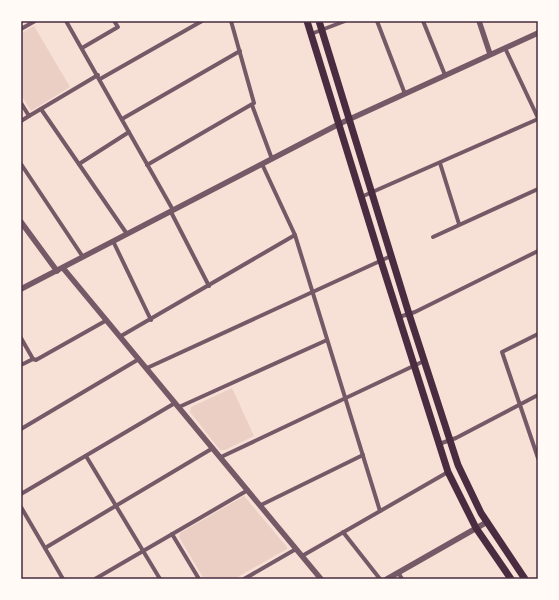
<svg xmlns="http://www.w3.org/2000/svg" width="559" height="600" font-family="Inter,sans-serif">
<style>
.green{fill:#ebcfc5}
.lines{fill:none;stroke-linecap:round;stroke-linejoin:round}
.minor{stroke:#755966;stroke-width:4}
.tertiary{stroke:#755966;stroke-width:5.5}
.trunk{stroke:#4a2c40;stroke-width:7}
.neatline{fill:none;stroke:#4a2c40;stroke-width:1.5}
</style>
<rect width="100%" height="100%" fill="#f7e1d7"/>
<g class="green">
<path d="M 34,26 L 70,87 L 31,111 L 21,95 L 21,33 Z"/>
<path d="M 232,388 L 254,436 L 225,450 L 220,450 L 190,412 L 191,407 Z"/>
<path d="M 244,496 L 287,547 L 287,549 L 234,579 L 204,579 L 179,537 L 180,533 Z"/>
</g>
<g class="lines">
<g class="minor">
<path d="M 66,21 L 173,210"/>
<path d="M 377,21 L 405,94"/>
<path d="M 423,21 L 445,75"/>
<path d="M 21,29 L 35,21"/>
<path d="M 311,34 L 345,21"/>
<path d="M 82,48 L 118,27 L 114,21"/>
<path d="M 505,48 L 538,118"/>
<path d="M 100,79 L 202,21"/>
<path d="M 21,103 L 29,116 L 98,75"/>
<path d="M 252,105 L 272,159"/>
<path d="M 41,109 L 127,234"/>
<path d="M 122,119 L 240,51"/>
<path d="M 21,121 L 29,116"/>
<path d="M 440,163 L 459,224"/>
<path d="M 21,164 L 83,257"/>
<path d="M 79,164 L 129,132"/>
<path d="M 262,164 L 295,235 L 380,511"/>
<path d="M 147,165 L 254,103 L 231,21"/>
<path d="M 361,197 L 538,119"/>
<path d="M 171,212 L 209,286"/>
<path d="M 433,237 L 538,189"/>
<path d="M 113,241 L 151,320"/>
<path d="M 399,317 L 415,312 L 538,251"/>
<path d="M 538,334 L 502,352 L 538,458"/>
<path d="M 121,336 L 295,235"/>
<path d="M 21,338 L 33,359 L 21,365"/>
<path d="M 33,359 L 36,360 L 107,320"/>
<path d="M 147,368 L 391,256"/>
<path d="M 179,407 L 327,340"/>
<path d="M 21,429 L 139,359"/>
<path d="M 439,444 L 456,438 L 538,395"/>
<path d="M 86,456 L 160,579"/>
<path d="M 221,457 L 424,361"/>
<path d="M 21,494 L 175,403"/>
<path d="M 261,505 L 363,455"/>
<path d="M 21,507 L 63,579"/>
<path d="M 343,532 L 380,579"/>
<path d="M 172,534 L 199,579"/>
<path d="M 45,548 L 213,448"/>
<path d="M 302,556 L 448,472"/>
<path d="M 398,572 L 402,579"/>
<path d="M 95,579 L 248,490"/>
<path d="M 244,579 L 296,549"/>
</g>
<g class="tertiary">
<path d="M 479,21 L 490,54"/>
<path d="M 21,222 L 57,271"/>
<path d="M 63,268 L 321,579"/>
<path d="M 21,289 L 339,124 L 538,33"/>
<path d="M 387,579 L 487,522"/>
</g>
<g class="trunk">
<path d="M 307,21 L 381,261 L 448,472 L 476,528 L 511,579"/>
<path d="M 319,21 L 409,314 L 458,465 L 481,513 L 525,579"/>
</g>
</g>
<rect width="559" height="600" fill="none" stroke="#fffaf5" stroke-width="44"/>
<rect x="22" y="22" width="515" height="556" class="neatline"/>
</svg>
